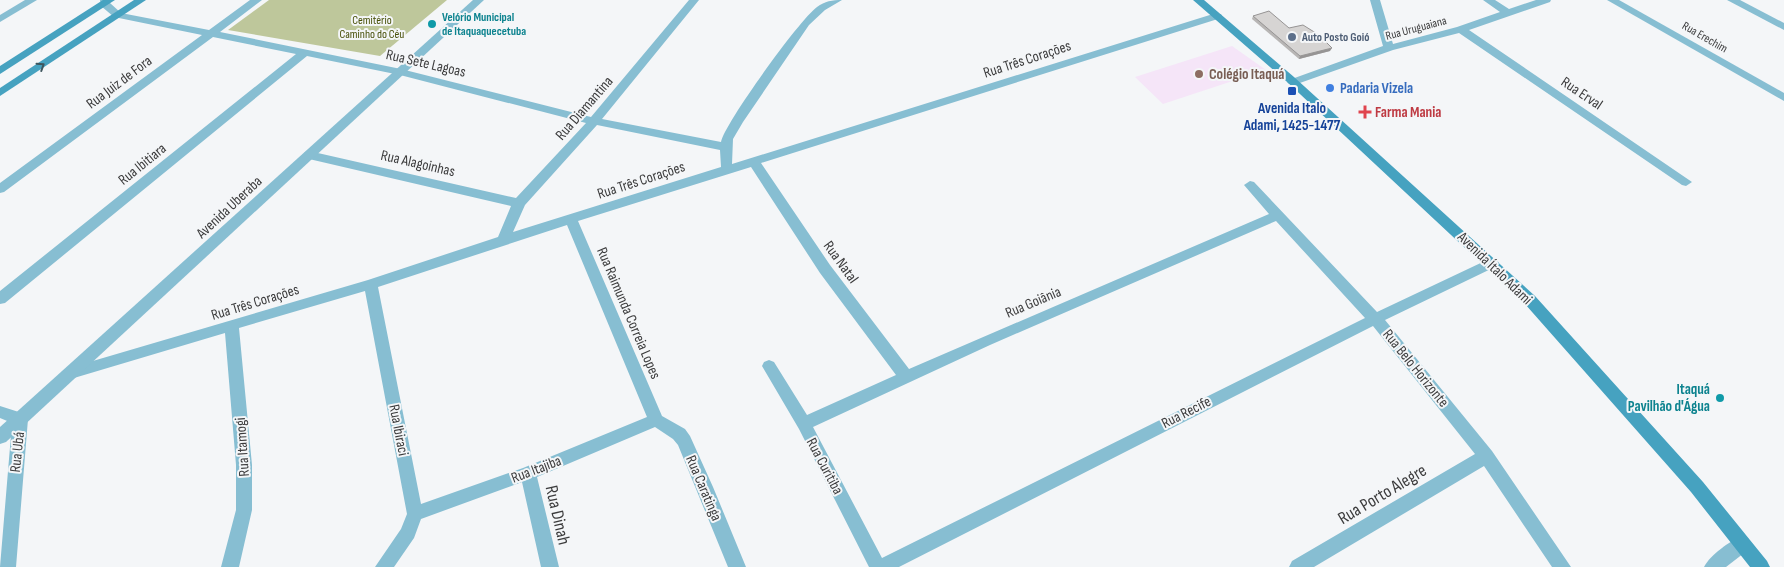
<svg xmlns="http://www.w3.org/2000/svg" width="1784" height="567" font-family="'Sofia Sans Condensed',sans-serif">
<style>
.education{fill:#f5e5f8}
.green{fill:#bec79b}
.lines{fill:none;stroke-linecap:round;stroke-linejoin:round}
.minor{fill:#87bed2;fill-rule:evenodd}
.tertiary{fill:#87bed2;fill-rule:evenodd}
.secondary{fill:#46a2c0;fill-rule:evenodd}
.wall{fill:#b8b6b5}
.shaded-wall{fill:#969494}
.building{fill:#d6d4d3;stroke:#969494}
.oneway{stroke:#3e565e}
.culture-dot{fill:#0f9aa8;stroke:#f4f6f8;stroke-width:2}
.service-dot{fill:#5c6f8a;stroke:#f4f6f8;stroke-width:2}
.education-dot{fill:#8d6e63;stroke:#f4f6f8;stroke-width:2}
.shop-dot{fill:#3f7fe0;stroke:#f4f6f8;stroke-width:2}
.transit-dot{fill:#1a4fb4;stroke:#f4f6f8;stroke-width:2}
.health-dot{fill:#e0444e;stroke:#f4f6f8;stroke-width:2}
.labels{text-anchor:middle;stroke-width:4;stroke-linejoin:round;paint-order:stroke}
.far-culture-label{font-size:12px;font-weight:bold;fill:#0d838f;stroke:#f4f6f8;text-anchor:start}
.far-park-label{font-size:12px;fill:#474f07;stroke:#f4f6f8}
.far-street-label{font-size:12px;fill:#3c3c3d;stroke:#f4f6f8}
.far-service-label{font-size:12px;font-weight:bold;fill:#4e5e75;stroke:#f4f6f8;text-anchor:start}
.street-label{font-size:15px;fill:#3c3c3d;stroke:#f4f6f8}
.education-label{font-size:15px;font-weight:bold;fill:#785e54;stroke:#f4f6f8;text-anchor:start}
.shop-label{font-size:15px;font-weight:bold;fill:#366cbe;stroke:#f4f6f8;text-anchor:start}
.transit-label{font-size:15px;font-weight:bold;fill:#164399;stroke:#f4f6f8}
.health-label{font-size:15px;font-weight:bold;fill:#be3a42;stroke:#f4f6f8;text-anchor:start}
.culture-label{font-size:15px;font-weight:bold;fill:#0d838f;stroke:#f4f6f8;text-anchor:end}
.near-street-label{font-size:18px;fill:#3c3c3d;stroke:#f4f6f8}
</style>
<rect width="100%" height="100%" fill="#f4f6f8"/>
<path class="education" d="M 1232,46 L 1266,70 L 1163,104 L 1135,77 Z"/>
<path class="green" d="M 269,0 L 447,0 L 380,56 L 228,30 Z"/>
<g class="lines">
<g class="minor">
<path d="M 25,0 L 37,0 L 0,22 L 0,15 Z"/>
<path d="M 100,0 L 110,0 L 110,3 L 121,13 L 209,30 L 250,0 L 262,0 L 220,32 L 401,69 L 591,117 L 689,0 L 699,0 L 602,119 L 721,142 C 724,124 800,19 817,7 C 825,1 832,0 842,0 L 825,10 L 809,25 L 743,122 L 733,139 L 732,164 L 1213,14 L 1221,14 L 1222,16 L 1221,18 L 761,163 L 830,265 L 909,369 L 1269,214 L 1244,185 L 1250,181 L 1254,182 L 1377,312 L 1487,260 L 1497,260 L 1499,263 L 1497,266 L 1385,320 L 1492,451 L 1571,567 L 1552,567 L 1484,466 L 1314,567 L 1289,567 L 1292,561 L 1475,454 L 1373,326 L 899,567 L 869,567 L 799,429 L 762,366 L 764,362 L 769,360 L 774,362 L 807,415 L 896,375 L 820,273 L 751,167 L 578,221 L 662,416 L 685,429 L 690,436 L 713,487 L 746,567 L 728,567 L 678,445 L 673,439 L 655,427 L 537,477 L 559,567 L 541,567 L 522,482 L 421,519 L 414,538 L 394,567 L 375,567 L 401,529 L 407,514 L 365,291 L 239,328 L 252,465 L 252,510 L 239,567 L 221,567 L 236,510 L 236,465 L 225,333 L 74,378 L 69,376 L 67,372 L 69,368 L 368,280 L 498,237 L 511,206 L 309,159 L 305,158 L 303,155 L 305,152 L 309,151 L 516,198 L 586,123 L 400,75 L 307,56 L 5,303 L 0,304 L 0,291 L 296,54 L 213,37 L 4,192 L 0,193 L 0,183 L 202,35 L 114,17 L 101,6 ZM 597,125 L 720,150 L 721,167 L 513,232 L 525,205 ZM 1276,221 L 1365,318 L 882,558 L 813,427 L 990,345 ZM 567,225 L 647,417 L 523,468 L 421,504 L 378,287 Z"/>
<path d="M 1370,0 L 1380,0 L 1393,44 L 1457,27 L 1500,12 L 1483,0 L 1495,0 L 1509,9 L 1536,0 L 1551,0 L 1550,2 L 1469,30 L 1692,182 L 1686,186 L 1682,185 L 1459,33 L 1393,50 L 1297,84 L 1289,84 L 1287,82 L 1289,80 L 1383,46 Z"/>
<path d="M 1607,0 L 1619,0 L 1784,93 L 1784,101 Z"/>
<path d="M 1727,0 L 1740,0 L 1784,23 L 1784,30 Z"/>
<path d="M 0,406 L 25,414 L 28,419 L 16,567 L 0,567 L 12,423 L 0,418 Z"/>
<path d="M 1742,536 L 1748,538 L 1751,544 L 1748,550 L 1726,567 L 1704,567 C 1710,555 1730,541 1742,536 Z"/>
</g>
<path class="tertiary" d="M 473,0 L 484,0 L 6,442 L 0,444 L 0,427 Z"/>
<g class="secondary">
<path d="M 103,0 L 115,0 L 0,74 L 0,66 Z"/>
<path d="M 134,0 L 146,0 L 0,96 L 0,88 Z"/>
<path d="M 1193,0 L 1204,0 L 1294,77 L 1535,296 L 1703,482 L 1767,561 L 1770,567 L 1750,567 L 1691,492 L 1525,304 L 1286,81 Z"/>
</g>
</g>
<path class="wall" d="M 1253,16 L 1289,28 L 1330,51 L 1299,59 L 1252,19 Z"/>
<path class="shaded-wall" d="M 1332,48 L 1330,51 L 1299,59 L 1300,56 Z"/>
<path class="building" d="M 1269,11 L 1289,28 L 1303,25 L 1319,35 L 1332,48 L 1300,56 L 1253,16 Z"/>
<defs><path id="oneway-chevron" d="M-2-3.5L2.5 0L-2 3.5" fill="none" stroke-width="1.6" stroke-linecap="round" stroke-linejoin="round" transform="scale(1.25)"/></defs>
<use class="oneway" href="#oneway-chevron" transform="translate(41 66) rotate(-33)"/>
<g class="culture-dot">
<circle cx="432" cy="24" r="5"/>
<circle cx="1720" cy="398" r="5"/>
</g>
<circle class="service-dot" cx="1292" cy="37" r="5"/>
<circle class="education-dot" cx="1199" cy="74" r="5"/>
<circle class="shop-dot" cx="1330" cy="88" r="5"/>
<rect class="transit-dot" x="1287" y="86" width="10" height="10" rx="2.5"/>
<path class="health-dot" d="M1362.5 104.5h5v5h5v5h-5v5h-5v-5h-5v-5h5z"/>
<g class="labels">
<g class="far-culture-label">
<text x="442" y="21">Velório Municipal<tspan x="442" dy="14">de Itaquaquecetuba</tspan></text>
</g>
<g class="far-park-label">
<text x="372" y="24">Cemitério<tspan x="372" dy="14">Caminho do Céu</tspan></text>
</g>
<g class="far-street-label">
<text transform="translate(1416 28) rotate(-15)" y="4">Rua Uruguaiana</text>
<text transform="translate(1705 37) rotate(30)" y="4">Rua Erechim</text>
</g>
<g class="far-service-label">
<text x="1302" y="41">Auto Posto Goió</text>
</g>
<g class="street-label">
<text transform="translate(1027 59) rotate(-18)" y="5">Rua Três Corações</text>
<text transform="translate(426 63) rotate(13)" y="5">Rua Sete Lagoas</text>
<text transform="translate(119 82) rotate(-37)" y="5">Rua Juiz de Fora</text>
<text transform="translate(1582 93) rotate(34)" y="5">Rua Erval</text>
<text transform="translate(584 108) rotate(-49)" y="5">Rua Diamantina</text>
<text transform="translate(418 163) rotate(13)" y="5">Rua Alagoinhas</text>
<text transform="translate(142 164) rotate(-39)" y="5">Rua Ibitiara</text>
<text transform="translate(641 180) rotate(-18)" y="5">Rua Três Corações</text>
<text transform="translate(229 207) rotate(-43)" y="5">Avenida Uberaba</text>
<text transform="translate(841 262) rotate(54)" y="5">Rua Natal</text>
<text transform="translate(1495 268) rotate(44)" y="5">Avenida Ítalo Adami</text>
<text transform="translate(255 302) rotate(-17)" y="5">Rua Três Corações</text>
<text transform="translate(1033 302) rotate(-23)" y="5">Rua Goiânia</text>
<text transform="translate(629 313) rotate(67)" y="5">Rua Raimunda Correia Lopes</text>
<text transform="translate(1416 368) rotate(51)" y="5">Rua Belo Horizonte</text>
<text transform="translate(1186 412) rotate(-27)" y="5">Rua Recife</text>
<text transform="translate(399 430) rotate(79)" y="5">Rua Ibiraci</text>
<text transform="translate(242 447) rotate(-94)" y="5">Rua Itamogi</text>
<text transform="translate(17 452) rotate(-84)" y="5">Rua Ubá</text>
<text transform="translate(825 466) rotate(62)" y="5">Rua Curitiba</text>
<text transform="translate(536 469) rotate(-21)" y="5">Rua Itajiba</text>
<text transform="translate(704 488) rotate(67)" y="5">Rua Caratinga</text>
</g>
<g class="education-label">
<text x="1209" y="79">Colégio Itaquá</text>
</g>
<g class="shop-label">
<text x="1340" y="93">Padaria Vizela</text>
</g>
<g class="transit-label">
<text x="1292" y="113">Avenida Italo<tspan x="1292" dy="17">Adami, 1425-1477</tspan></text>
</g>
<g class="health-label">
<text x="1375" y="117">Farma Mania</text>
</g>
<g class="culture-label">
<text x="1710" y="394">Itaquá<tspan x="1710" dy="17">Pavilhão d'Água</tspan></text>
</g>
<g class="near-street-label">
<text transform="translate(1382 494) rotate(-31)" y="6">Rua Porto Alegre</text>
<text transform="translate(558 515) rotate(77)" y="6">Rua Dinah</text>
</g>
</g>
</svg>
